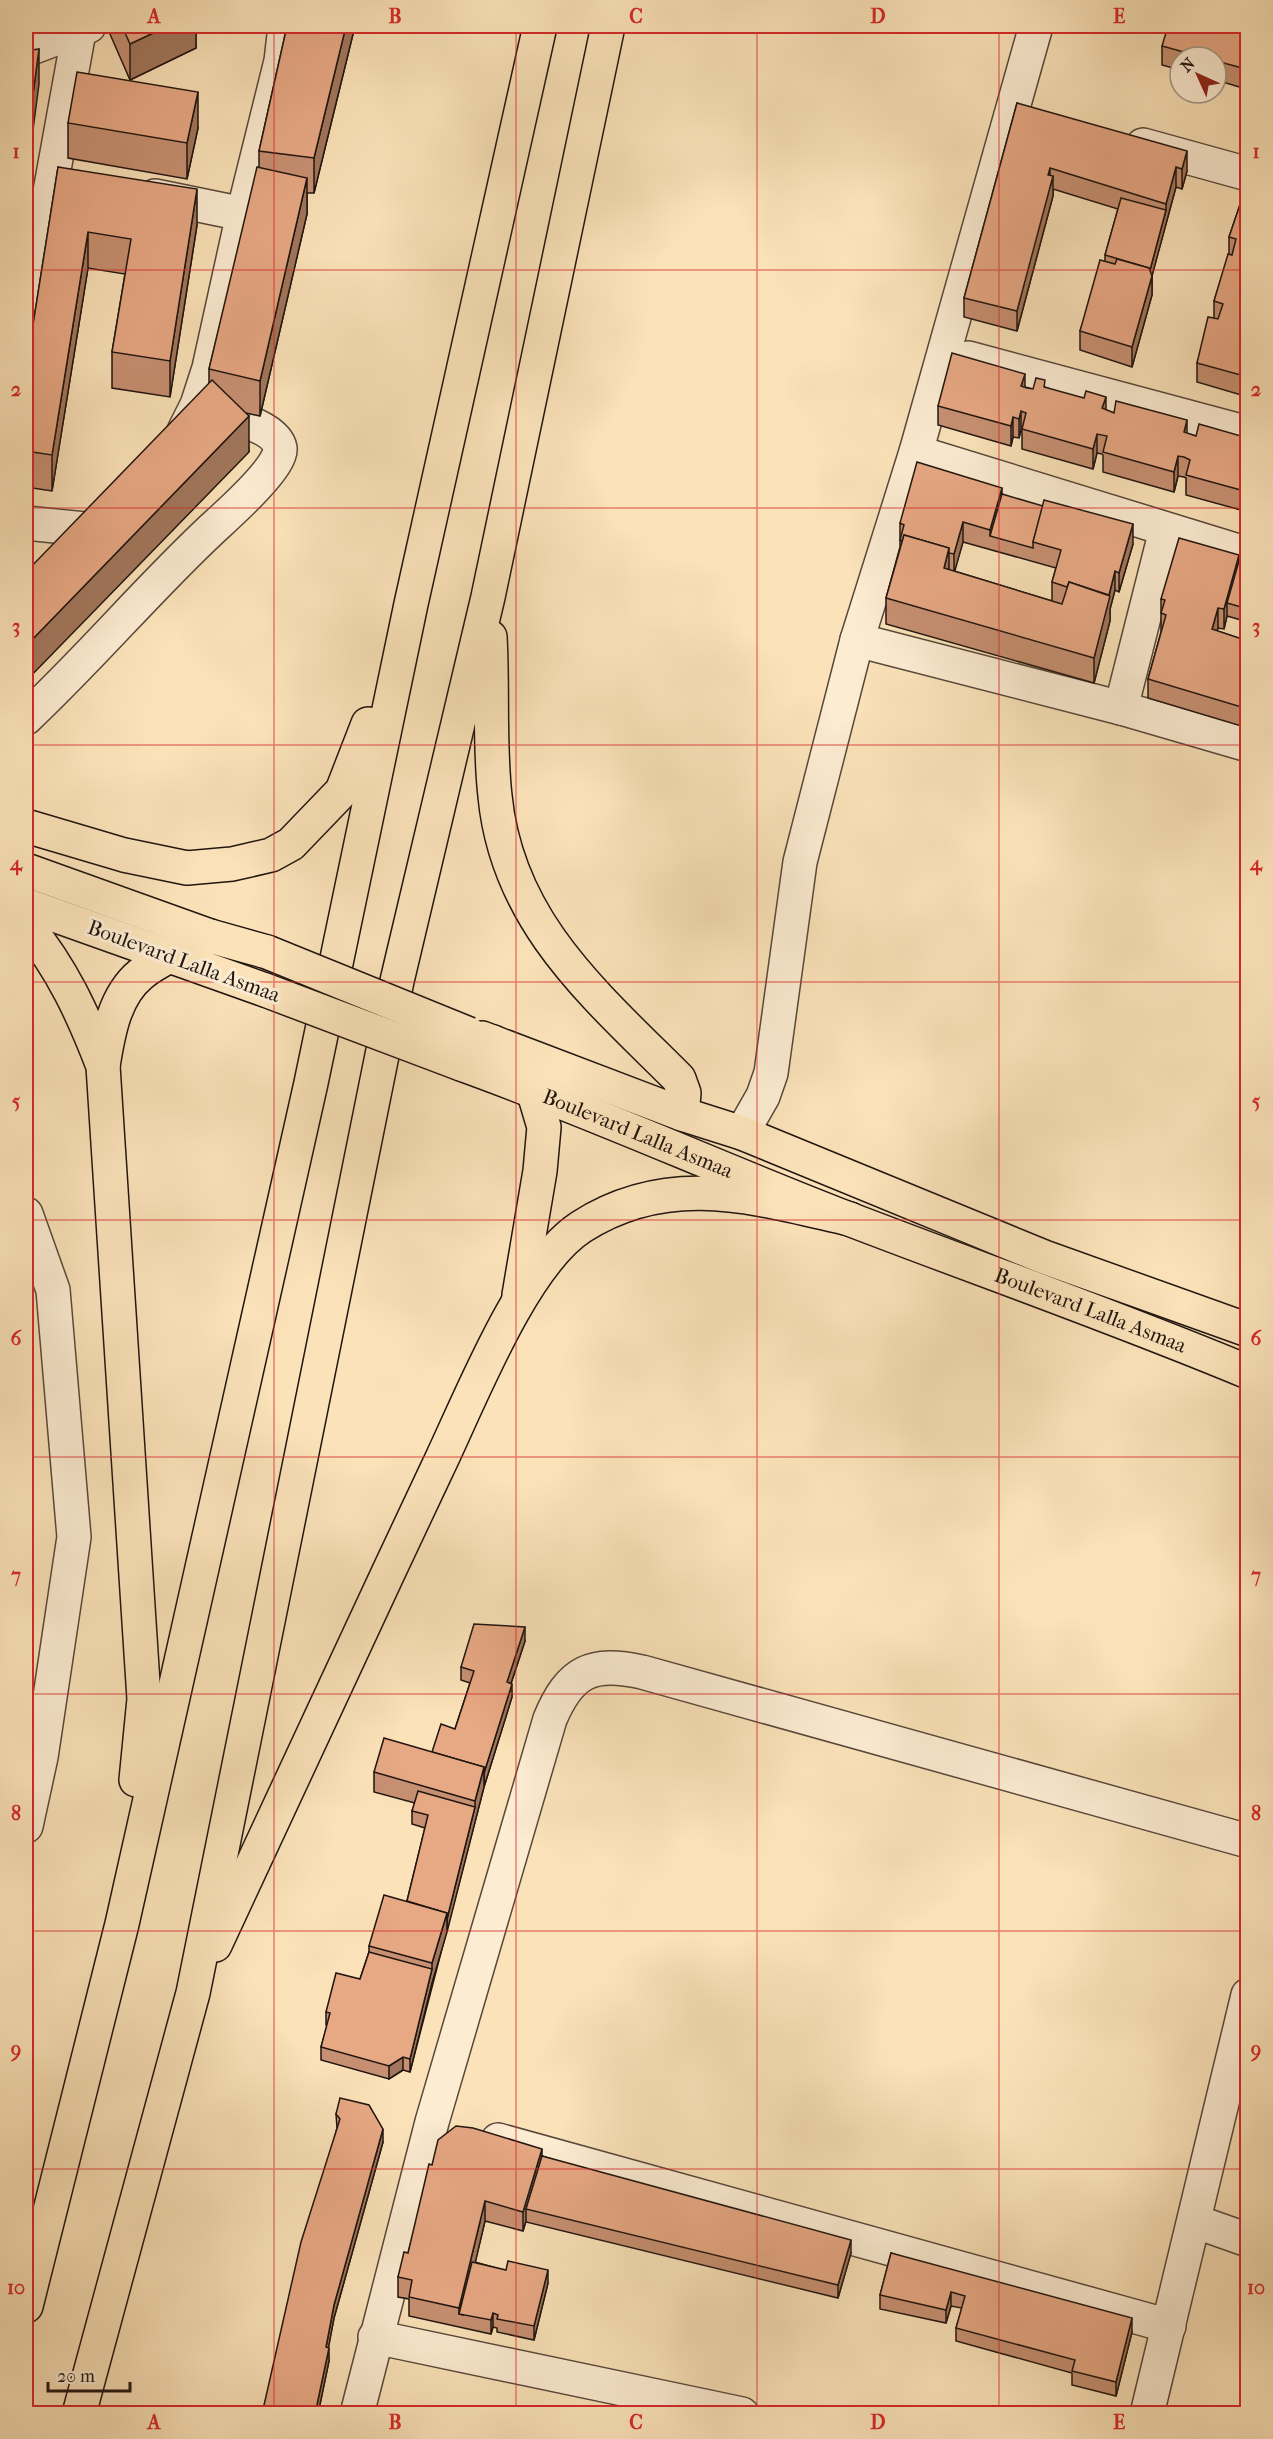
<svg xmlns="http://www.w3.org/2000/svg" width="1273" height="2439" font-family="'IM FELL French Canon',serif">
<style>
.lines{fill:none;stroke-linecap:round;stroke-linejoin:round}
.minor-casing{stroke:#57483a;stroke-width:36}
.major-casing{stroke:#201510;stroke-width:36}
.highway-casing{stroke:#201510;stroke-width:36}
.minor{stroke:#fcecd2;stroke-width:33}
.major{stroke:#fbe2b9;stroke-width:33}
.highway{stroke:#fbe2b9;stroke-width:33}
.major-bridge-casing{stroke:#201510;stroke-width:36;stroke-linecap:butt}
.major-bridge{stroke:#fbe2b9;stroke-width:33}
.wall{fill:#c79072;stroke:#201510;stroke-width:1.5;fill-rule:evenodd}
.shaded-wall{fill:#a2765c;stroke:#201510;stroke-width:1.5}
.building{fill:#e7a884;stroke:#201510;stroke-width:1.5}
.grid{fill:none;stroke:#d62828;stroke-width:1.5;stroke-opacity:0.55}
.labels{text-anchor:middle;stroke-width:6;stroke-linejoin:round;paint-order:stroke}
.street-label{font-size:21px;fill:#201510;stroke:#fcecd2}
.neatline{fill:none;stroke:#d62828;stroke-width:2}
.grid-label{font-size:20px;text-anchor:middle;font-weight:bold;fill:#d62828}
</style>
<rect width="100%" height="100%" fill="#fbe2b9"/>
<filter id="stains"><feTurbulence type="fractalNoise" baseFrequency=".00333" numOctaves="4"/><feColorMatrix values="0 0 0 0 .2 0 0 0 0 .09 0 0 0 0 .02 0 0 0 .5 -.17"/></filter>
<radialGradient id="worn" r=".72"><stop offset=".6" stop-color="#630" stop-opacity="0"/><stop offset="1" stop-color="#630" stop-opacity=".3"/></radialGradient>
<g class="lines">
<g class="minor-casing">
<g id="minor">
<path d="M 26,50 L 89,26"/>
<path d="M 1143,145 L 1248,174"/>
<path d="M 155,196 L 243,214"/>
<path d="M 26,324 L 80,26"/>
<path d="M 968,358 L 1248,433"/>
<path d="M 184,431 L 197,405 L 209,368 L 243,214 L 281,61 L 285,26"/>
<path d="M 916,452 L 1248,554"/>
<path d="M 26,523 L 85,529"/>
<path d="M 857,640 L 1121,708 L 1248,745"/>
<path d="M 1121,708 L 1166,530"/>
<path d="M 26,718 C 90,658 147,590 211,530 C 226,516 283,466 280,448 C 276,426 225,415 207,408"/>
<path d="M 742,1133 L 763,1096 L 771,1073 L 800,862 L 857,640 L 916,452 L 1036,26"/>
<path d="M 26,1214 L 53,1290 L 74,1537 L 41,1757 L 26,1826"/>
<path d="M 498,2140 L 1169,2326"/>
<path d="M 1194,2221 L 1248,2240"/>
<path d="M 375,2337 L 742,2414"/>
<path d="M 357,2414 L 432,2122 L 550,1719 C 570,1671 592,1661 642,1672 L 1248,1841"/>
<path d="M 1147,2414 L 1248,1995"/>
</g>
</g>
<g class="major-casing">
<g id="major">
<path d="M 26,870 L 210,936 L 267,952"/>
<path d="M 26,905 L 265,990"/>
<path d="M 482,1038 L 682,1114 L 742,1133 L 1044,1257 L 1248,1330"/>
<path id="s1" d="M 461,1064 C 592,1111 719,1169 849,1219 C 982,1270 1116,1317 1248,1372"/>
</g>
</g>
<g class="highway-casing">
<g id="highway">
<path d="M 490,637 C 493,690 489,744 495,796 C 507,922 595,995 679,1079 L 684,1093 L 682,1114"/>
<path d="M 26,826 L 124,855 L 187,868 L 232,864 L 271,855 L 291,844 L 342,791 L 368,724"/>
<path d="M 26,925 C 62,968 83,1014 103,1066 L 144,1699 L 136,1780"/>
<path d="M 493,1042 L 533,1090 L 544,1127 L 540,1171 L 519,1295"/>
<path d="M 103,1066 C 108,1035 114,996 141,974 C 160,958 188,948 210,936"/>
<path d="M 215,1945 C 290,1786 362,1627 437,1469 C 469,1403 521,1266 581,1227 C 670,1170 756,1198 850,1219"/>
<path d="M 26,2306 L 122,1924 L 311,1083 L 411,604 L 540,26"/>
<path d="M 79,2414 L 193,1993 L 397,981 L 488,597 L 608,26"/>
</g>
</g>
<use href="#minor" class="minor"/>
<use href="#major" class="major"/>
<use href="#highway" class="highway"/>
<g class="major-bridge-casing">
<g id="major-bridge">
<path d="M 267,952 L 469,1034"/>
<path d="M 265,990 L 461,1064"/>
</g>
</g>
<use href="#major-bridge" class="major-bridge"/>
</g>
<g class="wall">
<path d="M 110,26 L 196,26 L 196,48 L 130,80 L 110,34 Z"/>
<path d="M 287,26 L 355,26 L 314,193 L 307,193 L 307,214 L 260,416 L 246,413 L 249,452 L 209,383 L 209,369 L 259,167 L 259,151 Z"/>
<path d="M 1248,26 L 1248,82 L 1246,89 L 1216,80 L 1216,57 L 1180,57 L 1180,70 L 1162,65 L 1162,46 Z"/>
<path d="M 1017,103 L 1187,171 L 1182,189 L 1176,187 L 1152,275 L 1152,295 L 1132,367 L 1080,350 L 1080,331 L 1105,261 L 1105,255 L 1118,209 L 1053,189 L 1053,196 L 1017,331 L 964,317 L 964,298 Z"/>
<path d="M 68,123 L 198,128 L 187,179 L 68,158 Z"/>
<path d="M 58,167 L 197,225 L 170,397 L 112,388 L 112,352 L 125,274 L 88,268 L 52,491 L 26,487 L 26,369 Z"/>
<path d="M 1248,181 L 1248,397 L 1197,382 L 1197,363 L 1214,318 L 1214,301 L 1229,254 L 1229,237 Z"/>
<path d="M 1025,387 L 1033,389 L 1045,387 L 1114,413 L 1196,436 L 1248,438 L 1248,512 L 1186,495 L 1186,478 L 1184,477 L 1178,476 L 1174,492 L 1103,472 L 1103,455 L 1102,454 L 1097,453 L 1093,469 L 1022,449 L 1022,431 L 1021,430 L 1019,438 L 1013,437 L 1011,446 L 938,425 L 938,406 Z"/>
<path d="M 1002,494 L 1133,544 L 1119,592 L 1115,590 L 1110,609 L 1110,621 L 1094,683 L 886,624 L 886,598 L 900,547 L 900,523 ZM 963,542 L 1056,568 L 1052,582 L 1052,601 L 954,571 Z"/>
<path d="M 1239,561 L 1248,564 L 1248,622 L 1227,616 L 1224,629 L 1218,628 L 1217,631 L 1248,641 L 1248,728 L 1148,698 L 1148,679 L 1161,632 L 1161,599 Z"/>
<path d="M 525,1641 L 511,1684 L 512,1697 L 484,1787 L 410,2072 L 403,2070 L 389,2079 L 321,2060 L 321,2047 L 327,2026 L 326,2025 L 326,2012 L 360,1979 L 369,1952 L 369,1946 L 407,1901 L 425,1828 L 412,1824 L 412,1811 L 415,1803 L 374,1792 L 374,1772 L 432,1752 L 455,1729 L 470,1683 L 461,1680 L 461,1667 Z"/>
<path d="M 336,2114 L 383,2142 L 334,2318 L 328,2348 L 329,2361 L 318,2414 L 262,2414 L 337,2128 Z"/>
<path d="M 542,2156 L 851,2253 L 838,2298 L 526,2222 L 526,2221 L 523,2231 L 485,2221 L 475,2262 L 548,2283 L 534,2340 L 497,2332 L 497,2328 L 493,2327 L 491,2334 L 409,2316 L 409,2299 L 398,2297 L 398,2277 L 408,2253 L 432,2165 Z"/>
<path d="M 891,2253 L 1132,2332 L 1116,2396 L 1072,2385 L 1072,2373 L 956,2341 L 956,2328 L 962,2308 L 951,2306 L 946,2323 L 880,2309 L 880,2295 Z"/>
</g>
<g class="shaded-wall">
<path d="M 168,26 L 196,26 L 196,48 L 130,80 L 130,44 Z"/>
<path d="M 346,26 L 355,26 L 314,193 L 314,158 Z"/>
<path d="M 39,49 L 39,84 L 26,183 L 26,147 Z"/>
<path d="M 1248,62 L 1248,82 L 1246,89 L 1246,69 Z"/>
<path d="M 198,92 L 198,128 L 187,179 L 187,143 Z"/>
<path d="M 1187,151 L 1187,171 L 1182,189 L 1182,169 Z"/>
<path d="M 1176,167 L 1176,187 L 1149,287 L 1149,274 L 1166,210 L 1166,204 Z"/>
<path d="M 1050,168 L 1050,188 L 1053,176 L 1053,196 L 1017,331 L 1017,311 Z"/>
<path d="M 307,178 L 307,214 L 260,416 L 260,381 Z"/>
<path d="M 197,189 L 197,225 L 170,397 L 170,361 Z"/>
<path d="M 88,232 L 88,268 L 52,491 L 52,455 Z"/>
<path d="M 1152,276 L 1152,295 L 1132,367 L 1132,347 Z"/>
<path d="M 1025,374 L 1025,393 L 1021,386 Z"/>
<path d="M 1106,397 L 1106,416 L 1102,408 Z"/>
<path d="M 1021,411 L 1021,430 L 1019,438 L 1019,419 Z"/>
<path d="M 249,416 L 249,452 L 26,681 L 26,646 Z"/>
<path d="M 1013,417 L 1013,437 L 1011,446 L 1011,426 Z"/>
<path d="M 1187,420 L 1187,440 L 1184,432 Z"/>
<path d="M 1097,434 L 1097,453 L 1093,469 L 1093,449 Z"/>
<path d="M 1178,456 L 1178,476 L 1174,492 L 1174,472 Z"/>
<path d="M 1002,488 L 1002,508 L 990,536 L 990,530 Z"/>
<path d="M 963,522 L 963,542 L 954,574 L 954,554 Z"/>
<path d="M 1133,524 L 1133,544 L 1119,592 L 1119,573 Z"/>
<path d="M 949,548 L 949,573 L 944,568 Z"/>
<path d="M 1239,555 L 1239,574 L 1227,603 L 1227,616 L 1224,629 L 1224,609 Z"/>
<path d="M 1115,571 L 1115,590 L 1110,609 L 1110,621 L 1094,683 L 1094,658 Z"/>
<path d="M 1218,608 L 1218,628 L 1212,648 L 1212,629 Z"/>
<path d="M 33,1515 L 33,1535 L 26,1557 L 26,1538 Z"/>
<path d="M 525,1627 L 525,1641 L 507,1695 L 507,1682 Z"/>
<path d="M 512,1684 L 512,1697 L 484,1787 L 484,1773 Z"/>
<path d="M 484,1767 L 484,1787 L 447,1932 L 447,1919 L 475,1807 L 475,1801 Z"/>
<path d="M 447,1913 L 447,1932 L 432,1983 L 410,2072 L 410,2059 L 432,1969 L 432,1963 Z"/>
<path d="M 403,2057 L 403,2070 L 389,2079 L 389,2066 Z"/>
<path d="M 383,2129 L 383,2142 L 334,2318 L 326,2361 L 326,2347 L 334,2305 Z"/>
<path d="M 542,2149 L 542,2169 L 526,2209 L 526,2221 L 523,2231 L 523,2212 Z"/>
<path d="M 485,2201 L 485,2221 L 463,2315 L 459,2314 L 459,2308 Z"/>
<path d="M 851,2240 L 851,2253 L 838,2298 L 838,2285 Z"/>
<path d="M 548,2270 L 548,2283 L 534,2340 L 534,2326 Z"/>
<path d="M 951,2292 L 951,2306 L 946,2323 L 946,2310 Z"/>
<path d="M 493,2313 L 493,2327 L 491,2334 L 491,2320 Z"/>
<path d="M 1132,2318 L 1132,2332 L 1116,2396 L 1116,2382 Z"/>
<path d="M 329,2348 L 329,2361 L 318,2414 L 315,2414 Z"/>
</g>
<g class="building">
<path d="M 122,26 L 168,26 L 130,44 Z"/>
<path d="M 287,26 L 346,26 L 314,158 L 259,151 Z"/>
<path d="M 1168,26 L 1248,26 L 1248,62 L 1246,69 L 1216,61 L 1216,57 L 1202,57 L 1162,46 Z"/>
<path d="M 39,49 L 26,147 L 26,51 Z"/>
<path d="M 77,72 L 198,92 L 187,143 L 68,123 Z"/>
<path d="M 1017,103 L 1187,151 L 1182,169 L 1176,167 L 1166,204 L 1050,168 L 1048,175 L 1053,176 L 1017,311 L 964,298 Z"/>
<path d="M 58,167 L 197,189 L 170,361 L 112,352 L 131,239 L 88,232 L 52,455 L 26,451 L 26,369 Z"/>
<path d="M 257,167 L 307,178 L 260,381 L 209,369 Z"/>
<path d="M 1248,181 L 1248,377 L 1197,363 L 1208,317 L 1218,319 L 1223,304 L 1214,301 L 1228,254 L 1232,255 L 1236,239 L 1229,237 Z"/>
<path d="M 1121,198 L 1166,210 L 1150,270 L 1149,268 L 1105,255 Z"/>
<path d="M 1117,259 L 1149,268 L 1152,276 L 1132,347 L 1080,331 L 1100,260 L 1115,264 Z"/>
<path d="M 952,353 L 1025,374 L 1021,386 L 1027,388 L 1033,389 L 1036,378 L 1045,380 L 1044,387 L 1084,398 L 1086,391 L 1106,397 L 1102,408 L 1114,413 L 1116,401 L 1187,420 L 1184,432 L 1196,436 L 1199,424 L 1248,438 L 1248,492 L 1186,475 L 1190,460 L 1184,457 L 1178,456 L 1174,472 L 1103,452 L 1107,436 L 1097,434 L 1093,449 L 1022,429 L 1026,413 L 1021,411 L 1019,419 L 1013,417 L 1011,426 L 938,406 Z"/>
<path d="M 212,380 L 249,416 L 26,646 L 26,572 Z"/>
<path d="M 917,462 L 1002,488 L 990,530 L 963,522 L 954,554 L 949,553 L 949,548 L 904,535 L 902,541 L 900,540 L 904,525 L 900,523 Z"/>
<path d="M 1002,494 L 1043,506 L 1033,542 L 1033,548 L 990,536 Z"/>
<path d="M 1044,500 L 1133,524 L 1119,573 L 1115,571 L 1109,595 L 1069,582 L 1067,587 L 1052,582 L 1061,550 L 1033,542 Z"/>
<path d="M 904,535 L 949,548 L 944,568 L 1062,604 L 1069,582 L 1110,596 L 1094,658 L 886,598 Z"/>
<path d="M 1179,538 L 1239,555 L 1224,609 L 1218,608 L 1212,629 L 1248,641 L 1248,709 L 1148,679 L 1166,615 L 1161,613 L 1165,600 L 1161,599 Z"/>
<path d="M 1239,561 L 1248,564 L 1248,609 L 1227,603 Z"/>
<path d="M 26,1514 L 33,1515 L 26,1538 Z"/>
<path d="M 474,1624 L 525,1627 L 507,1682 L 512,1684 L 484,1773 L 484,1767 L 432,1752 L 441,1724 L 455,1729 L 474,1671 L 461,1667 Z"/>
<path d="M 384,1738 L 484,1767 L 475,1801 L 374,1772 Z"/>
<path d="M 418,1791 L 475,1807 L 447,1919 L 447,1913 L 407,1901 L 428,1815 L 412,1811 Z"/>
<path d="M 384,1895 L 447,1913 L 432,1963 L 369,1946 Z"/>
<path d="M 369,1952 L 432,1969 L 410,2059 L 403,2057 L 389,2066 L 321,2047 L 330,2013 L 326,2012 L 336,1973 L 360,1979 Z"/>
<path d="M 340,2098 L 369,2105 L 383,2129 L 334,2305 L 326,2347 L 329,2348 L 315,2414 L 262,2414 L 301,2242 L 340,2119 L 336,2114 Z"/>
<path d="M 456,2126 L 473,2128 L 542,2149 L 523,2212 L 485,2201 L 459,2308 L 409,2297 L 412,2280 L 398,2277 L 404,2252 L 408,2253 L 429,2164 L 432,2165 L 438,2140 Z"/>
<path d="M 542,2156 L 851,2240 L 838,2285 L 526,2209 Z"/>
<path d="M 891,2253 L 1132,2318 L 1116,2382 L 1072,2371 L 1075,2360 L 956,2328 L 965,2296 L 951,2292 L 946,2310 L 880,2295 Z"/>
<path d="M 508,2261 L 548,2270 L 534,2326 L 497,2319 L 498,2315 L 493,2313 L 491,2320 L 459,2314 L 472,2262 L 506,2270 Z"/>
</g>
<path class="grid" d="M 274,26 L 274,2414M 516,26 L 516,2414M 757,26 L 757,2414M 999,26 L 999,2414M 26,270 L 1248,270M 26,508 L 1248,508M 26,745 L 1248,745M 26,982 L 1248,982M 26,1220 L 1248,1220M 26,1457 L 1248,1457M 26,1694 L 1248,1694M 26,1931 L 1248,1931M 26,2169 L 1248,2169"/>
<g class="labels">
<g class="street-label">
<text transform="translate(184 961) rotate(20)" y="7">Boulevard Lalla Asmaa</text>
<text dy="7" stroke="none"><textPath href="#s1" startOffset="190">Boulevard Lalla Asmaa</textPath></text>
<text dy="7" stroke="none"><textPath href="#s1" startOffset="676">Boulevard Lalla Asmaa</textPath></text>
</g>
</g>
<rect width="1273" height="2439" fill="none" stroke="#fbe2b9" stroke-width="66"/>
<g transform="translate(1198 75) rotate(315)"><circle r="28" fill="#fcecd2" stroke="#a49684" stroke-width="1.5"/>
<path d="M0-4.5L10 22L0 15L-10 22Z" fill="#8f2418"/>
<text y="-9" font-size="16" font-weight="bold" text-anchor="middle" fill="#201510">N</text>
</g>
<path d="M48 2382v9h82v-9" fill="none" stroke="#201510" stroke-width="3"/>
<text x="57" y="2382" font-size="18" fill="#201510" stroke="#fcecd2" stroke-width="4.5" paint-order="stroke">20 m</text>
<rect x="33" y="33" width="1207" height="2373" class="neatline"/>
<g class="grid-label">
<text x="154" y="23">A</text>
<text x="395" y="23">B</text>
<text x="636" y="23">C</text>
<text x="878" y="23">D</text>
<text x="1119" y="23">E</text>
<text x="16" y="158">1</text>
<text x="1256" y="158">1</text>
<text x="16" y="396">2</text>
<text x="1256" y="396">2</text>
<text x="16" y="633">3</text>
<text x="1256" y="633">3</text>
<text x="16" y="870">4</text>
<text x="1256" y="870">4</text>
<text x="16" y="1108">5</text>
<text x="1256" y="1108">5</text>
<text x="16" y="1345">6</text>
<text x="1256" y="1345">6</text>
<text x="16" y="1582">7</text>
<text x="1256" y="1582">7</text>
<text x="16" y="1820">8</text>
<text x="1256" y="1820">8</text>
<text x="16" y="2057">9</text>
<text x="1256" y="2057">9</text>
<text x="16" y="2294">10</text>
<text x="1256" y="2294">10</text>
<text x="154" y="2429">A</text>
<text x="395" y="2429">B</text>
<text x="636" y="2429">C</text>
<text x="878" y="2429">D</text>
<text x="1119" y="2429">E</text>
</g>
<rect width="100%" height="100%" filter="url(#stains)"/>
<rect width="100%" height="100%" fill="url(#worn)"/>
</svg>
